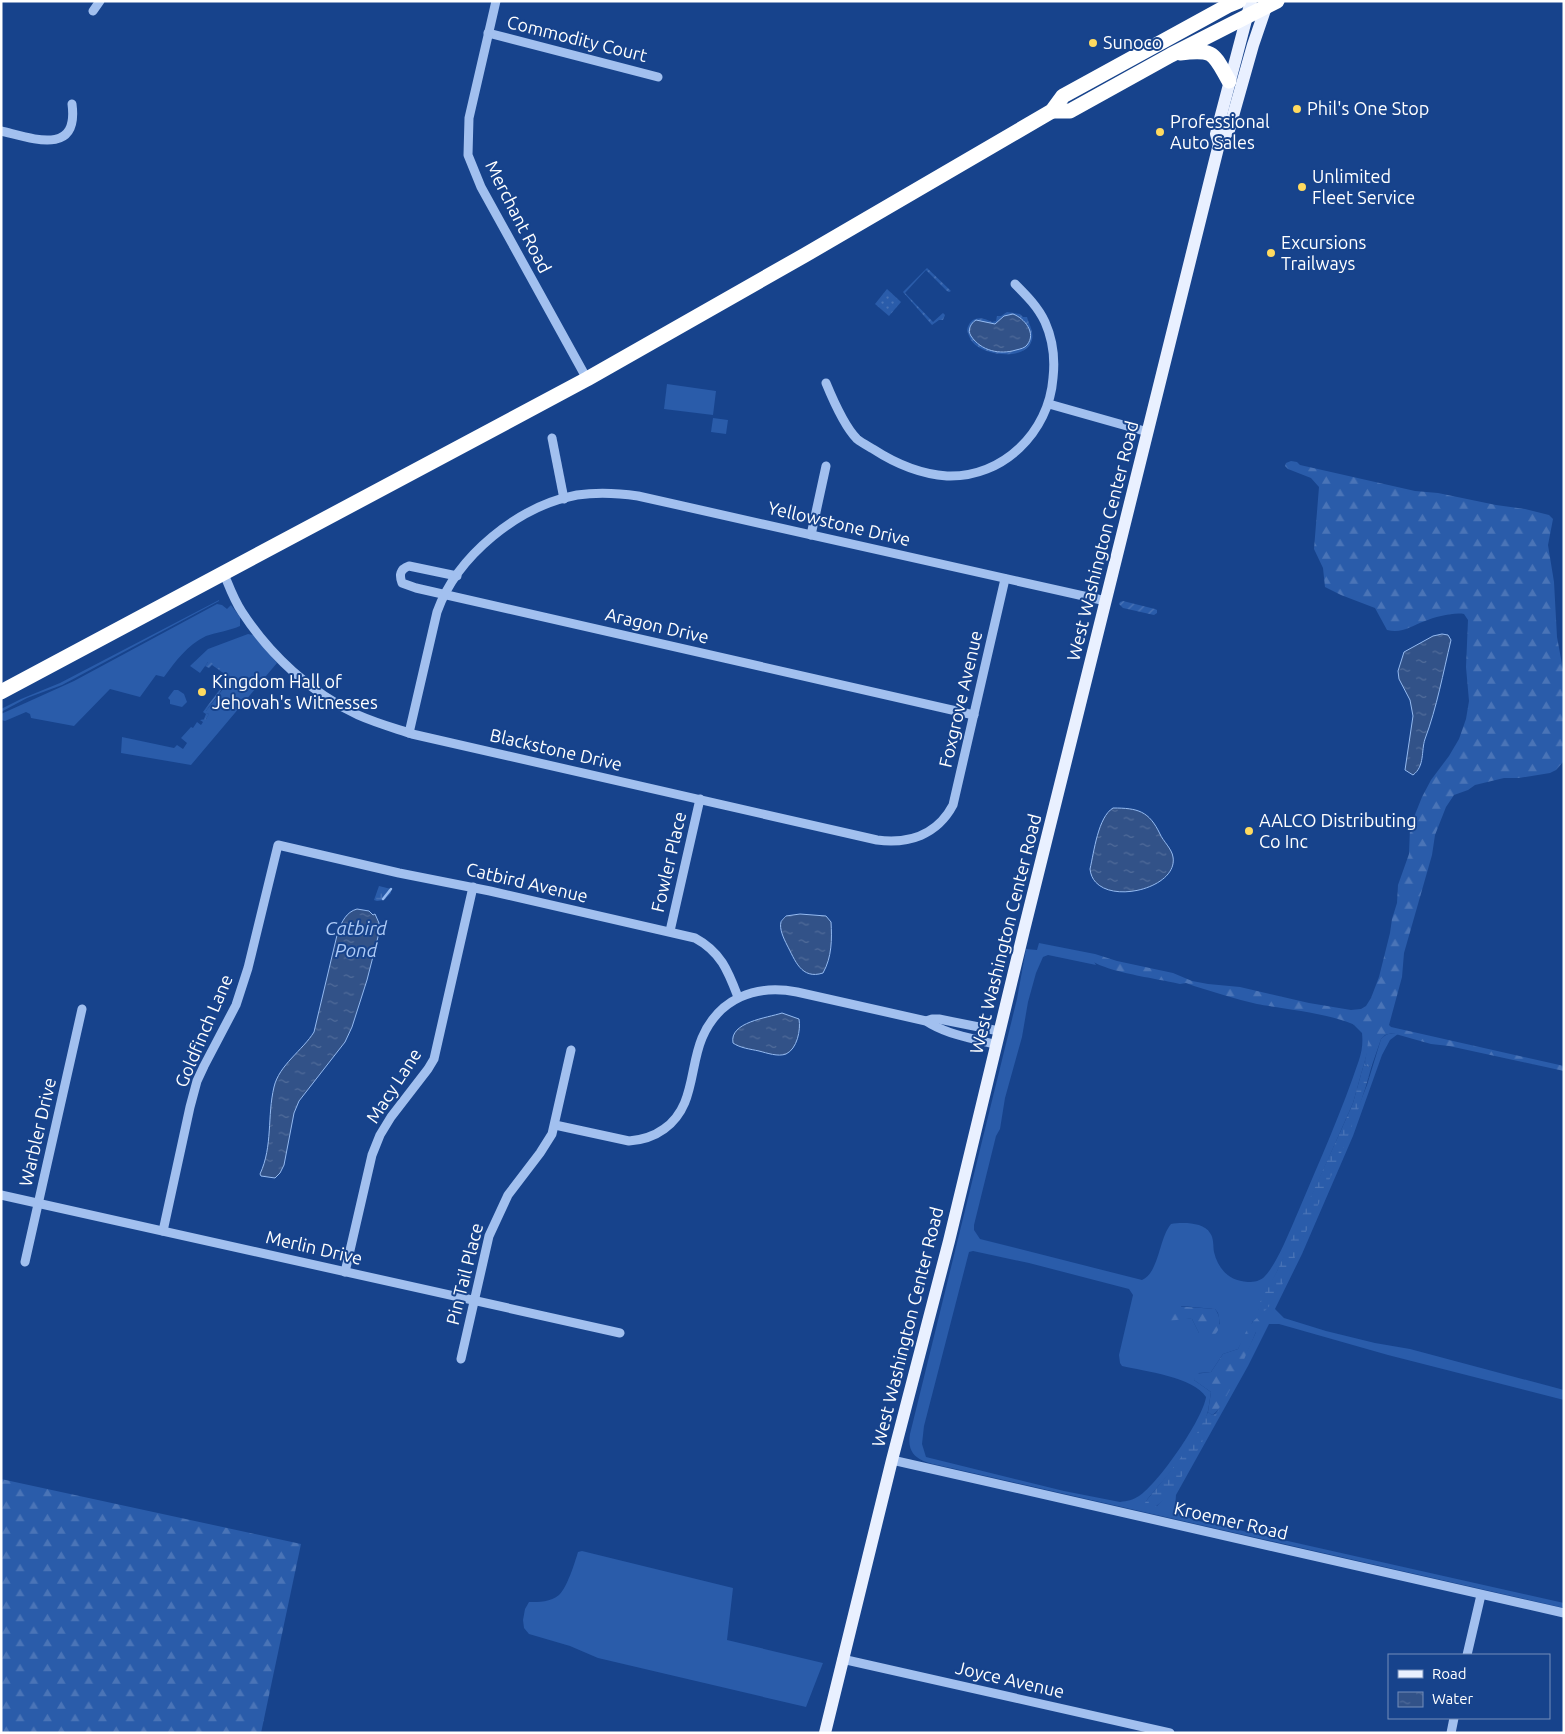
<svg xmlns="http://www.w3.org/2000/svg" width="1565" height="1734" font-family="Ubuntu,sans-serif">
<style>
.grass{fill:#2a5caa;fill-rule:evenodd}
.forest{fill:url(#forest-firs)}
.wetland{fill:url(#wetland-marsh)}
.park{fill:url(#park-dots)}
.garden{fill:url(#garden-furrows)}
.water{fill:url(#water-ripples);stroke:#94baf1}
.lines{fill:none;stroke-linecap:round;stroke-linejoin:round}
.stream{stroke:#94baf1;stroke-width:2.5}
.minor{stroke:#a2c0ef;stroke-width:9}
.major{stroke:#e9f0ff;stroke-width:12}
.highway{stroke:#fff;stroke-width:15}
.poi-dot{fill:#ffda5f;stroke:#17438c;stroke-width:2}
.labels{text-anchor:middle;stroke-width:4;stroke-linejoin:round;paint-order:stroke}
.street-label{font-size:18px;fill:#fff;stroke:#17438c}
.poi-label{font-size:18px;fill:#fff;stroke:#17438c;text-anchor:start}
.water-label{font-size:19px;font-style:italic;fill:#adcaf6;stroke:#17438c}
</style>
<defs>
<pattern id="forest-firs" width="22" height="20" patternUnits="userSpaceOnUse" patternTransform="scale(1.25)"><rect width="22" height="20" fill="#2a5caa"/><path d="M5 1l3.5 6h-7zM16 11l3.5 6h-7z" fill="#4a74b7"/></pattern>
<pattern id="wetland-marsh" width="20" height="14" patternUnits="userSpaceOnUse" patternTransform="scale(1.25)"><rect width="20" height="14" fill="#2a5caa"/><path d="M1 5h8M5 5V1M11 12h8M15 12V8" fill="none" stroke="#4a74b7"/></pattern>
<pattern id="park-dots" width="8" height="8" patternUnits="userSpaceOnUse" patternTransform="scale(1.25)"><rect width="8" height="8" fill="#2a5caa"/><path d="M2 2h.1M6 6h.1" fill="none" stroke="#4a74b7" stroke-width="1.8" stroke-linecap="round"/></pattern>
<pattern id="garden-furrows" width="10" height="10" patternUnits="userSpaceOnUse" patternTransform="scale(1.25)"><rect width="10" height="10" fill="#2a5caa"/><path d="M-1 1l2-2M0 10L10 0M9 11l2-2" fill="none" stroke="#4a74b7"/></pattern>
<pattern id="water-ripples" width="26" height="14" patternUnits="userSpaceOnUse" patternTransform="scale(1.25)"><rect width="26" height="14" fill="#325288"/><path d="M2 4q2-2 4 0t4 0M15 11q2-2 4 0t4 0" fill="none" stroke="#516c9a"/></pattern>
</defs>
<rect width="100%" height="100%" fill="#17438c"/>
<g class="grass">
<path d="M 667,384 L 716,391 L 713,415 L 664,409 Z"/>
<path d="M 713,418 L 728,420 L 726,434 L 711,432 Z"/>
<path d="M 219,600 L 219,601 L 62,685 L 27,698 L 1,712 L 1,709 L 21,699 L 60,683 Z"/>
<path d="M 217,604 L 222,605 L 227,609 L 231,605 L 240,617 L 240,626 C 229,631 217,632 206,636 C 187,645 176,661 164,677 L 156,675 L 140,697 L 110,689 L 74,726 L 31,718 L 30,714 L 26,712 L 5,721 L 1,720 L 1,714 L 74,681 Z"/>
<path d="M 248,634 L 253,635 L 277,663 L 191,765 L 121,753 L 122,737 L 174,748 L 177,745 L 183,749 L 187,743 L 181,738 L 191,727 L 193,728 L 197,722 L 201,725 L 203,722 L 200,720 L 206,719 L 209,714 L 206,713 L 206,711 L 230,680 L 230,676 L 208,662 L 200,673 L 190,666 L 208,649 Z"/>
<path d="M 174,690 L 178,690 L 184,694 L 187,702 L 182,707 L 170,704 L 170,700 L 168,698 Z"/>
<path d="M 1039,943 L 1095,954 L 1090,954 L 1096,965 L 1048,955 L 1043,957 L 1036,973 L 1028,1002 L 1022,1037 L 1005,1098 L 1000,1129 L 996,1136 L 974,1225 L 974,1230 L 980,1239 L 1142,1280 C 1159,1273 1159,1238 1171,1224 C 1182,1222 1204,1222 1210,1233 C 1214,1238 1213,1246 1214,1252 C 1218,1269 1229,1281 1248,1282 C 1254,1282 1261,1281 1265,1276 C 1277,1264 1291,1228 1298,1212 C 1319,1162 1342,1111 1359,1060 C 1362,1051 1363,1043 1362,1033 L 1352,1023 L 1366,1030 L 1370,1035 L 1369,1046 L 1353,1103 L 1291,1243 L 1258,1310 L 1295,1255 L 1338,1158 L 1367,1085 L 1381,1039 C 1386,1034 1390,1032 1398,1034 L 1390,1040 L 1382,1055 L 1353,1136 L 1302,1254 L 1275,1309 L 1284,1318 L 1326,1331 L 1375,1343 L 1410,1349 L 1564,1390 L 1564,1400 L 1388,1355 L 1279,1324 L 1269,1324 L 1248,1366 L 1176,1495 L 1175,1509 L 1178,1513 L 1194,1520 L 1564,1603 L 1564,1608 L 951,1468 C 930,1463 905,1462 910,1434 L 1017,999 L 1026,949 L 1037,950 ZM 973,1251 L 1029,1263 L 1129,1289 L 1133,1295 L 1119,1355 L 1120,1363 L 1122,1366 C 1144,1371 1194,1377 1206,1397 C 1203,1419 1158,1484 1139,1496 C 1133,1500 1127,1501 1120,1502 L 1064,1491 L 926,1457 L 922,1444 L 924,1426 L 969,1252 ZM 1181,1306 L 1215,1309 L 1218,1313 L 1220,1324 L 1199,1333 L 1192,1319 L 1184,1318 ZM 1253,1321 L 1256,1332 C 1239,1368 1222,1404 1202,1439 C 1188,1464 1177,1485 1157,1506 L 1146,1501 C 1167,1475 1199,1444 1208,1411 C 1209,1405 1210,1398 1211,1392 L 1194,1380 L 1199,1373 L 1211,1372 L 1223,1354 L 1238,1349 Z"/>
<path d="M 582,1551 L 733,1588 L 727,1640 L 823,1663 L 806,1707 L 598,1658 L 570,1646 L 529,1634 L 524,1628 L 523,1620 L 525,1609 L 529,1602 C 539,1602 551,1602 559,1595 C 567,1588 575,1562 578,1552 Z"/>
</g>
<g class="forest">
<path d="M 1291,461 L 1297,462 L 1300,465 L 1415,491 L 1438,493 L 1496,505 L 1525,509 L 1549,515 L 1553,519 L 1548,545 L 1554,582 L 1557,637 L 1564,675 L 1564,761 L 1556,770 L 1550,773 L 1519,778 L 1504,778 L 1475,785 L 1468,790 L 1454,795 L 1446,807 L 1435,835 L 1432,855 L 1404,953 L 1402,977 L 1389,1025 L 1391,1027 L 1564,1066 L 1564,1071 L 1449,1046 L 1431,1044 L 1392,1033 L 1385,1035 L 1381,1039 L 1372,1065 L 1368,1067 L 1365,1064 L 1369,1035 C 1354,1015 1282,1009 1257,1004 C 1235,999 1215,992 1194,986 L 1186,983 L 1180,984 C 1161,979 1095,971 1087,956 L 1090,954 L 1095,954 L 1117,961 L 1173,973 L 1192,981 L 1208,984 L 1240,987 L 1309,1003 L 1351,1010 L 1361,1009 L 1366,1006 L 1371,998 L 1379,977 L 1390,933 L 1392,919 L 1397,903 L 1398,885 L 1409,854 L 1410,828 L 1416,812 L 1422,797 L 1431,780 L 1449,756 L 1459,739 L 1466,719 L 1469,701 L 1466,667 L 1468,620 L 1464,614 C 1454,612 1435,617 1425,621 C 1411,626 1402,634 1387,630 L 1375,608 L 1341,595 L 1325,587 L 1323,568 L 1314,549 L 1319,487 L 1311,478 L 1288,469 L 1285,466 L 1286,463 Z"/>
<path d="M 1174,1306 L 1215,1309 C 1223,1319 1221,1338 1206,1337 L 1199,1333 L 1192,1319 C 1183,1318 1177,1321 1169,1320 L 1170,1309 Z"/>
<path d="M 1257,1318 L 1260,1322 L 1256,1332 C 1249,1347 1224,1411 1212,1415 L 1208,1412 L 1211,1392 L 1194,1380 L 1195,1374 L 1211,1372 L 1223,1354 L 1238,1349 C 1243,1339 1247,1325 1257,1318 Z"/>
<path d="M 1,1479 L 301,1544 L 261,1733 L 1,1733 Z"/>
</g>
<g class="wetland">
<path d="M 379,886 L 391,889 L 391,893 L 384,900 L 377,901 L 374,900 Z"/>
<path d="M 1369,1046 L 1365,1064 L 1368,1067 L 1372,1065 C 1357,1123 1330,1178 1306,1232 C 1295,1256 1281,1295 1263,1313 L 1259,1312 L 1258,1309 L 1259,1304 L 1277,1271 L 1342,1128 L 1353,1103 Z"/>
<path d="M 1219,1410 C 1205,1436 1175,1500 1148,1511 L 1145,1509 L 1144,1505 L 1146,1501 C 1169,1473 1193,1446 1208,1412 L 1212,1415 L 1215,1414 Z"/>
</g>
<path class="park" d="M 887,289 L 901,302 L 889,316 L 875,304 Z"/>
<g class="garden">
<path d="M 927,268 L 951,291 L 949,292 L 947,291 L 926,270 L 905,293 L 933,322 L 943,313 L 945,315 L 943,320 L 939,320 L 932,325 L 903,292 Z"/>
<path d="M 1007,312 L 1020,314 L 1023,317 L 1027,317 C 1029,325 1034,331 1032,340 C 1026,360 990,356 977,346 C 971,342 969,337 967,330 C 970,316 981,316 992,322 L 996,321 L 997,316 L 1001,316 Z"/>
<path d="M 1123,601 L 1155,609 L 1157,610 L 1157,613 L 1154,615 L 1123,608 L 1119,604 L 1120,602 Z"/>
<path d="M 209,661 L 228,674 L 230,678 L 206,711 L 206,713 L 209,714 L 205,720 L 204,719 L 206,714 L 203,712 L 229,677 L 212,665 L 209,668 L 205,666 Z"/>
</g>
<g class="water">
<path d="M 1013,314 C 1024,318 1037,333 1027,345 C 1025,348 1020,349 1016,350 C 1000,355 981,351 971,336 C 967,330 971,323 976,320 L 995,324 L 1004,316 Z"/>
<path d="M 1442,634 L 1448,635 L 1451,640 C 1443,673 1437,707 1425,739 C 1421,751 1425,766 1413,775 L 1405,770 L 1413,716 L 1410,700 L 1399,679 L 1398,671 L 1404,652 L 1433,636 Z"/>
<path d="M 1113,808 C 1138,808 1149,811 1160,834 C 1163,841 1172,849 1173,857 C 1179,891 1094,909 1090,869 C 1094,852 1098,817 1113,808 Z"/>
<path d="M 357,909 L 369,911 L 373,915 L 375,914 L 379,923 L 379,933 L 367,980 L 352,1027 L 345,1042 L 299,1101 L 294,1113 L 284,1165 L 280,1173 L 275,1178 L 261,1176 L 260,1174 C 273,1146 267,1116 274,1087 C 279,1065 303,1050 314,1032 L 338,931 C 342,922 346,912 357,909 Z"/>
<path d="M 800,914 L 826,916 L 831,922 C 832,939 832,957 823,973 C 801,980 795,960 787,945 C 784,939 779,929 781,922 C 781,921 786,916 786,916 Z"/>
<path d="M 782,1013 L 799,1019 C 801,1030 797,1049 786,1054 C 778,1057 767,1053 759,1051 C 750,1049 740,1048 733,1043 C 729,1022 767,1018 782,1013 Z"/>
</g>
<g class="lines">
<path class="stream" d="M 383,899 L 391,889"/>
<g class="minor">
<path d="M 496,1 L 469,118 L 468,155 L 481,187 L 587,379"/>
<path d="M 93,11 L 100,1"/>
<path d="M 488,33 L 658,77"/>
<path d="M 1,131 C 31,138 79,157 72,104"/>
<path d="M 826,383 C 833,400 844,426 857,439 C 862,443 868,446 873,449 C 896,464 919,474 947,476 C 1003,478 1049,432 1053,378 C 1055,360 1053,340 1045,322 C 1038,307 1027,296 1015,284"/>
<path d="M 1049,404 L 1148,432"/>
<path d="M 552,438 L 564,499"/>
<path d="M 811,535 L 826,466"/>
<path d="M 224,574 C 229,586 234,600 242,612 C 270,655 311,693 358,715 C 376,723 394,728 412,734 L 877,840 C 909,844 937,835 953,805 L 1005,579"/>
<path d="M 457,576 L 409,566 C 400,569 399,575 402,583 L 416,588 L 974,715"/>
<path d="M 409,733 L 437,612 C 457,556 518,506 577,495 C 597,492 618,493 638,496 L 1106,601"/>
<path d="M 670,931 L 700,799"/>
<path d="M 926,1021 L 932,1019 L 939,1019 L 999,1031"/>
<path d="M 555,1125 L 629,1141 C 642,1140 653,1137 664,1129 C 695,1107 689,1069 702,1038 C 719,998 756,984 797,992 L 926,1021 C 947,1035 973,1038 997,1045"/>
<path d="M 1,1195 L 620,1333"/>
<path d="M 163,1231 L 190,1107 L 197,1081 L 204,1066 L 236,1005 L 248,968 L 278,845 L 399,873 L 490,891 L 695,938 C 721,952 728,971 738,997"/>
<path d="M 25,1262 L 82,1009"/>
<path d="M 345,1272 L 372,1155 L 380,1135 L 391,1117 L 428,1069 L 434,1059 L 473,887"/>
<path d="M 461,1359 L 489,1236 L 508,1195 L 540,1153 L 552,1134 L 571,1050"/>
<path d="M 892,1460 L 1564,1613"/>
<path d="M 1467,1655 L 1481,1595"/>
<path d="M 842,1659 L 1170,1733"/>
<path d="M 1451,1733 L 1454,1718"/>
</g>
<g class="major">
<path d="M 1219,144 L 1229,130 L 1253,45 L 1266,7 L 1267,1"/>
<path d="M 825,1733 L 892,1460 L 949,1241 L 1024,930 L 1219,144 L 1216,134 L 1251,1"/>
</g>
<g class="highway">
<path d="M 1180,53 C 1215,49 1213,53 1229,81"/>
<path d="M 1052,111 L 1070,111 L 1171,55 L 1277,1"/>
<path d="M 1,692 L 587,379 L 805,255 L 1052,111 L 1063,96 L 1229,5 L 1239,1"/>
</g>
</g>
<g class="poi-dot">
<circle cx="1093" cy="43" r="5"/>
<circle cx="1297" cy="109" r="5"/>
<circle cx="1160" cy="132" r="5"/>
<circle cx="1302" cy="187" r="5"/>
<circle cx="1271" cy="253" r="5"/>
<circle cx="202" cy="692" r="5"/>
<circle cx="1249" cy="831" r="5"/>
</g>
<g class="labels">
<g class="street-label">
<text transform="translate(577 39) rotate(14)" y="6">Commodity Court</text>
<text transform="translate(518 217) rotate(63)" y="6">Merchant Road</text>
<text transform="translate(839 524) rotate(13)" y="6">Yellowstone Drive</text>
<text transform="translate(1103 541) rotate(-76)" y="6">West Washington Center Road</text>
<text transform="translate(657 626) rotate(13)" y="6">Aragon Drive</text>
<text transform="translate(961 699) rotate(-77)" y="6">Foxgrove Avenue</text>
<text transform="translate(556 750) rotate(13)" y="6">Blackstone Drive</text>
<text transform="translate(669 862) rotate(-77)" y="6">Fowler Place</text>
<text transform="translate(527 883) rotate(13)" y="6">Catbird Avenue</text>
<text transform="translate(1006 934) rotate(-76)" y="6">West Washington Center Road</text>
<text transform="translate(204 1031) rotate(-67)" y="6">Goldfinch Lane</text>
<text transform="translate(394 1086) rotate(-57)" y="6">Macy Lane</text>
<text transform="translate(38 1132) rotate(-77)" y="6">Warbler Drive</text>
<text transform="translate(314 1248) rotate(13)" y="6">Merlin Drive</text>
<text transform="translate(465 1274) rotate(-76)" y="6">Pin Tail Place</text>
<text transform="translate(908 1327) rotate(-76)" y="6">West Washington Center Road</text>
<text transform="translate(1231 1521) rotate(13)" y="6">Kroemer Road</text>
<text transform="translate(1010 1680) rotate(13)" y="6">Joyce Avenue</text>
</g>
<g class="poi-label">
<text x="1103" y="49">Sunoco</text>
<text x="1307" y="115">Phil's One Stop</text>
<text x="1170" y="128">Professional<tspan x="1170" dy="21">Auto Sales</tspan></text>
<text x="1312" y="183">Unlimited<tspan x="1312" dy="21">Fleet Service</tspan></text>
<text x="1281" y="249">Excursions<tspan x="1281" dy="21">Trailways</tspan></text>
<text x="212" y="688">Kingdom Hall of<tspan x="212" dy="21">Jehovah's Witnesses</tspan></text>
<text x="1259" y="827">AALCO Distributing<tspan x="1259" dy="21">Co Inc</tspan></text>
</g>
<g class="water-label">
<text x="356" y="935">Catbird<tspan x="356" dy="22">Pond</tspan></text>
</g>
</g>
<rect width="1565" height="1734" fill="none" stroke="#ffffff" stroke-width="5"/>
<rect x="1388" y="1654" width="162" height="65" fill="#17438c" stroke="#748eba"/>
<rect x="1398" y="1670" width="25" height="8" fill="#e9f0ff" stroke="#748eba"/>
<text x="1432" y="1679" font-size="15" fill="#ffffff">Road</text>
<rect x="1398" y="1692" width="25" height="15" fill="url(#water-ripples)" stroke="#748eba"/>
<text x="1432" y="1704" font-size="15" fill="#ffffff">Water</text>
</svg>
